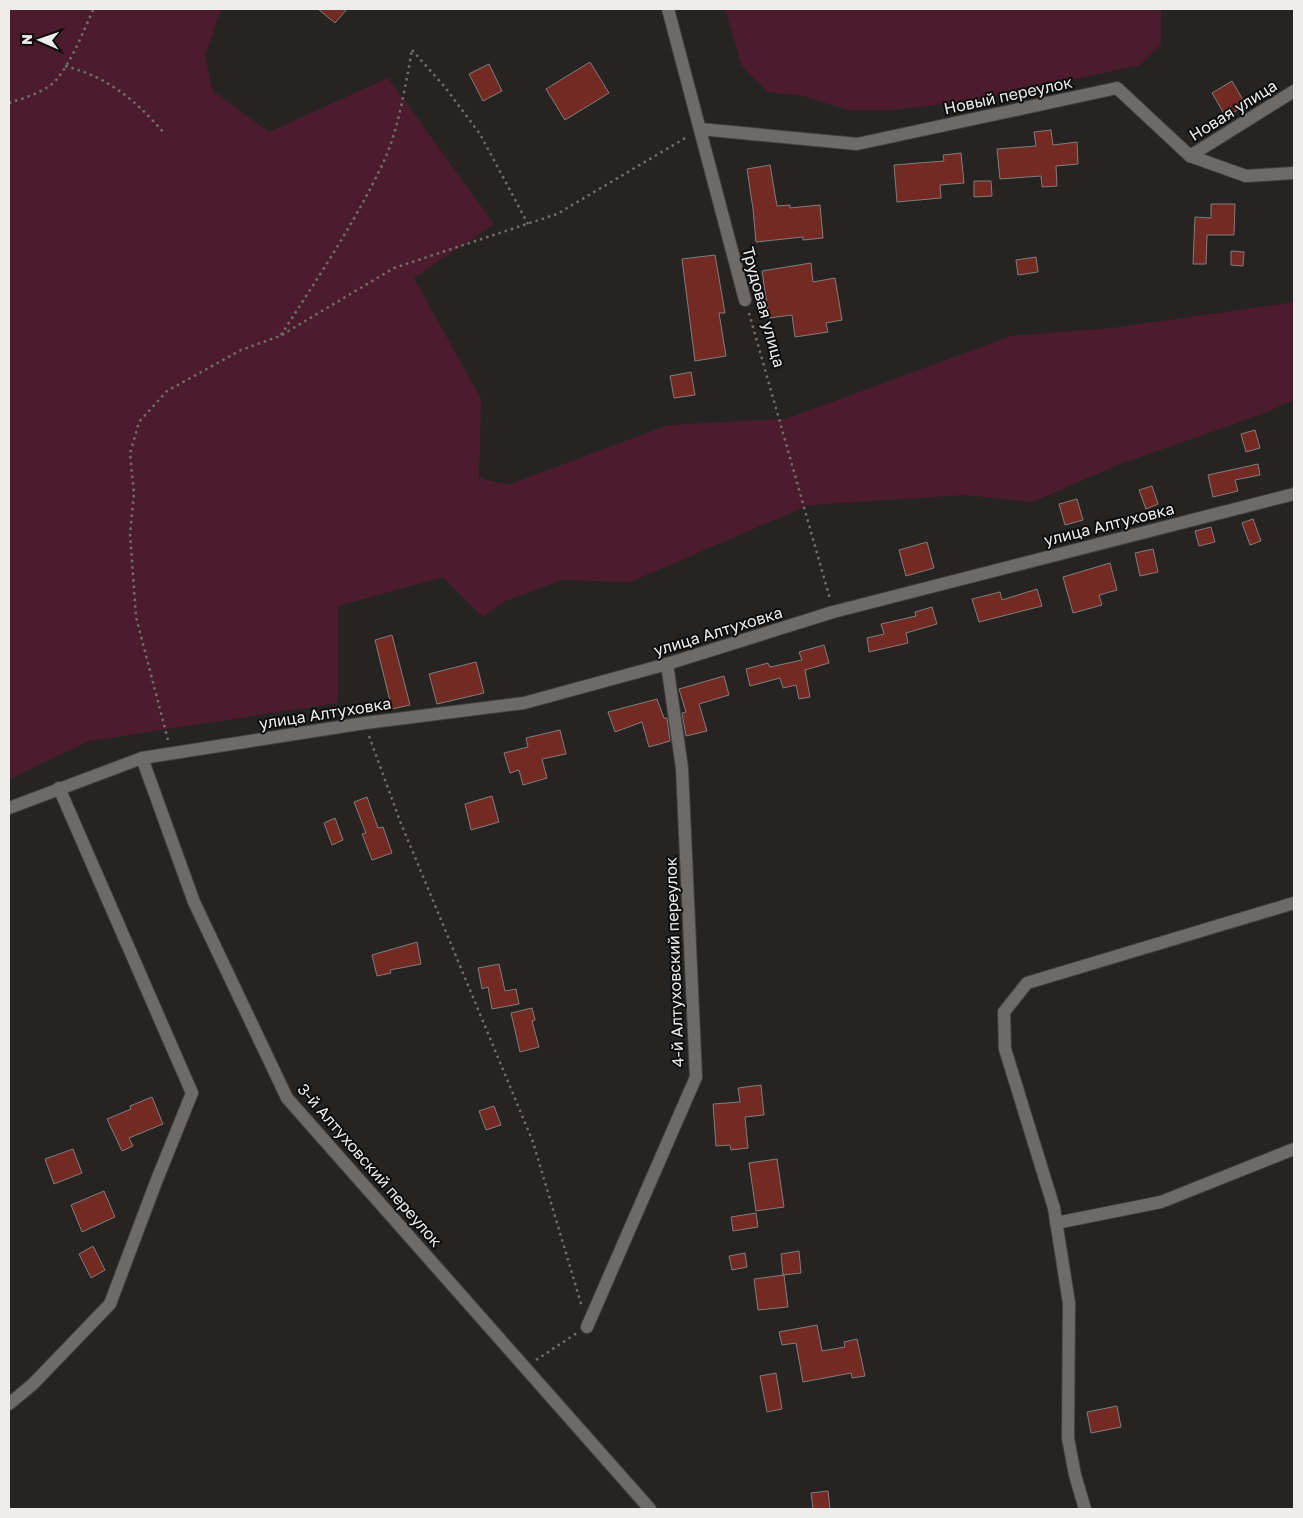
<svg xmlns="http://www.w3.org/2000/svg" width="1303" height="1518" font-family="'Golos Text',sans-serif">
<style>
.green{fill:#4c1c2e}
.building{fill:#732a22;stroke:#817d7d}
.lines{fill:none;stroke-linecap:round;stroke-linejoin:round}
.minor-casing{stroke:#42403e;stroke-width:14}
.path{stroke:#6f6e6c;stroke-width:2.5;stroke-dasharray:2.5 4;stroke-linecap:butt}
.minor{stroke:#6c6b6a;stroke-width:12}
.labels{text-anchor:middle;stroke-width:4;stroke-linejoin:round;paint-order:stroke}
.street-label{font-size:16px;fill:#eeedeb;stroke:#0e0d0d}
</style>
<rect width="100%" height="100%" fill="#262422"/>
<g class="green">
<path d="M 9,9 L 221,9 L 205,56 L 213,91 L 269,132 L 388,78 L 494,224 L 414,278 L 481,399 L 479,478 L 508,485 L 668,425 L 786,419 L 1011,336 L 1112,328 L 1294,302 L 1294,400 L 1262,414 L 1120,464 L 1032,502 L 965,495 L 809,505 L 630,582 L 562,580 L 505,601 L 483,617 L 443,577 L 338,606 L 338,703 L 89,741 L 9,779 Z"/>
<path d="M 725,9 L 1161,9 L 1161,44 L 1140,65 L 978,100 L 893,110 L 847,110 L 804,96 L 768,92 L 742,66 Z"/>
</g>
<g class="building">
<path d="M 318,9 L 347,9 L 335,23 Z"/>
<path d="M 590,62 L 609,93 L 565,120 L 546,89 Z"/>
<path d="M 489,64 L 502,91 L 483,101 L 469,74 Z"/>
<path d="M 1232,81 L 1246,105 L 1226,117 L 1212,93 Z"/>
<path d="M 1051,130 L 1053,145 L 1077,142 L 1078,164 L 1056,166 L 1057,186 L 1042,187 L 1041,176 L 1000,179 L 997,149 L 1036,146 L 1034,132 Z"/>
<path d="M 961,153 L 964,183 L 940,185 L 941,198 L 897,202 L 894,165 L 944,161 L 943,155 Z"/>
<path d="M 770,165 L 777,206 L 790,205 L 790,208 L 820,205 L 823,238 L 803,240 L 803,237 L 756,242 L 753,209 L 747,169 Z"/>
<path d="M 974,181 L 991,181 L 992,196 L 974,197 Z"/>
<path d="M 1211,204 L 1235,204 L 1234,235 L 1207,235 L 1206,264 L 1193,264 L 1195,217 L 1211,218 Z"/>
<path d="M 1231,251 L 1244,252 L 1243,266 L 1231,265 Z"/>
<path d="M 715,255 L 725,313 L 719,313 L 726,356 L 695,361 L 682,259 Z"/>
<path d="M 1036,257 L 1038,272 L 1018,275 L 1016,260 Z"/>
<path d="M 811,263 L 813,282 L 835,278 L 842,320 L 826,323 L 828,332 L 795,337 L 792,315 L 769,318 L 762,271 Z"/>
<path d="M 691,372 L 695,395 L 674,398 L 670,376 Z"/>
<path d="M 1255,430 L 1260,448 L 1246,452 L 1241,434 Z"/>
<path d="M 1258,464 L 1260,475 L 1235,480 L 1238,491 L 1213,497 L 1208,475 Z"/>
<path d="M 1152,486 L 1158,504 L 1146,509 L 1139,490 Z"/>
<path d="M 1077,499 L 1083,520 L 1065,525 L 1059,504 Z"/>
<path d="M 1253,519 L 1261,541 L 1250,545 L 1242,523 Z"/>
<path d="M 1211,527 L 1215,542 L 1199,546 L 1195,531 Z"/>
<path d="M 927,542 L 934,568 L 906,576 L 899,550 Z"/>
<path d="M 1153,549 L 1158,572 L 1140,576 L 1135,553 Z"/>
<path d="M 1110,563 L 1117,590 L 1099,595 L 1102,605 L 1073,613 L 1063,577 Z"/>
<path d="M 1037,589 L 1042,606 L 979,622 L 972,599 L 1000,592 L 1002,600 Z"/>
<path d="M 932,607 L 937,624 L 906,633 L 908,643 L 869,652 L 867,638 L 884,634 L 881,624 L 916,616 L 915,612 Z"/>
<path d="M 392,635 L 410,705 L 392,709 L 375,640 Z"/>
<path d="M 824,645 L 829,663 L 805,670 L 810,697 L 799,699 L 796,685 L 783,688 L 780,678 L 750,686 L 746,669 L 768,663 L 770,667 L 802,660 L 799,652 Z"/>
<path d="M 476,662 L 484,693 L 437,704 L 429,674 Z"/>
<path d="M 724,676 L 729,695 L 699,704 L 707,731 L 686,736 L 682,713 L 686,712 L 679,689 Z"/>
<path d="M 657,699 L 664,718 L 667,718 L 670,741 L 649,747 L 642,722 L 615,732 L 608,712 Z"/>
<path d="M 560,730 L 566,754 L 542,759 L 547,778 L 523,785 L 519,770 L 510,773 L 504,753 L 528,747 L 526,738 Z"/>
<path d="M 492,796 L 499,822 L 471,830 L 465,804 Z"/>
<path d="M 367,797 L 378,828 L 383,827 L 392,853 L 372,860 L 362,834 L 366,833 L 354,802 Z"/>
<path d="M 335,818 L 343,840 L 332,845 L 324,823 Z"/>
<path d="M 417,942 L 421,964 L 390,970 L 391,973 L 377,976 L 372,955 Z"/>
<path d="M 499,964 L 505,991 L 516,989 L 519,1004 L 492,1009 L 488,987 L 482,989 L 478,968 Z"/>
<path d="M 532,1008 L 535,1020 L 532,1021 L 539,1047 L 520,1052 L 511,1013 Z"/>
<path d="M 761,1085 L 764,1115 L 745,1117 L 748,1148 L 731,1150 L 730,1145 L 716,1146 L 713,1104 L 740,1102 L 738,1088 Z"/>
<path d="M 152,1097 L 163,1124 L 129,1138 L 133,1146 L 122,1151 L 107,1119 L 131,1109 L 130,1106 Z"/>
<path d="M 494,1106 L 501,1125 L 486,1130 L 479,1111 Z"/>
<path d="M 73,1149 L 82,1173 L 54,1184 L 45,1159 Z"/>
<path d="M 777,1159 L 784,1207 L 756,1211 L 749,1163 Z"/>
<path d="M 104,1191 L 115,1217 L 82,1232 L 71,1205 Z"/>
<path d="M 756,1213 L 758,1227 L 733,1231 L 731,1217 Z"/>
<path d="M 93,1246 L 105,1270 L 91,1278 L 79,1254 Z"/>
<path d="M 799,1251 L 801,1273 L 783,1275 L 781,1254 Z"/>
<path d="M 745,1253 L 747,1267 L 732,1270 L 729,1256 Z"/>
<path d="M 784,1275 L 788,1307 L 758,1310 L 754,1279 Z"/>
<path d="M 817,1325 L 822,1351 L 845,1347 L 844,1342 L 857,1339 L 865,1376 L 852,1378 L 851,1373 L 803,1382 L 796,1343 L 782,1345 L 779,1332 Z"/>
<path d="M 776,1373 L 782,1409 L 767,1412 L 760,1376 Z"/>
<path d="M 1117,1406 L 1121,1427 L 1091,1433 L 1087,1412 Z"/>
<path d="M 828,1491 L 830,1509 L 813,1509 L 811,1493 Z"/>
</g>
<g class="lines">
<g class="minor-casing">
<g id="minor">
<path d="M 668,9 L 745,300"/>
<path d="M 700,129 L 857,144 L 1117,88 L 1190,156 L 1246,176 L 1294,173"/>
<path d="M 1190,156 L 1294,91"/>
<path d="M 142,758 L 194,902 L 287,1098 L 650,1509"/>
<path d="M 9,808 L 142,758 L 365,723 L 524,703 L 667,664 L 833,612 L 1294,494"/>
<path d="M 1056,1223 L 1161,1202 L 1294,1149"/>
<path d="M 587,1327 L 696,1077 L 682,768 L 667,664"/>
<path d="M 9,1404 L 33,1384 L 110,1304 L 156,1182 L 192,1093 L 59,788"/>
<path d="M 1085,1509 L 1075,1475 L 1068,1438 L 1069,1303 L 1054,1208 L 1005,1049 L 1004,1012 L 1027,983 L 1294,903"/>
</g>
</g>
<g class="path">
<path d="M 412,50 L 444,86 L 480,134 L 528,224"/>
<path d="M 65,66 C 110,78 135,100 165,134"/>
<path d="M 9,103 C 24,98 46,92 57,79 C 73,59 83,32 93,10"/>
<path d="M 749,313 L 830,599"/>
<path d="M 281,335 C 317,279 356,221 384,161 C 398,131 406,83 412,50"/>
<path d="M 369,736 L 400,821 L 533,1142 L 582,1307"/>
<path d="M 168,740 L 136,617 L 130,534 L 134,493 L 130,454 L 139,422 L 167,391 L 241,350 L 280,336 L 394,268 L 557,214 L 687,137"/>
<path d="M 536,1360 L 577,1333"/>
</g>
<use href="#minor" class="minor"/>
</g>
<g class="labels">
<g class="street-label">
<text transform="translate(1008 95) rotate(-12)" y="6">Новый переулок</text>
<text transform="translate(1233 110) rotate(-32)" y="6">Новая улица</text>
<text transform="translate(764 307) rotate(75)" y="6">Трудовая улица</text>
<text transform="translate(1109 524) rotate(-14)" y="6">улица Алтуховка</text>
<text transform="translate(718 631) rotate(-17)" y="6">улица Алтуховка</text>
<text transform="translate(325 713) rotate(-9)" y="6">улица Алтуховка</text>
<text transform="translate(674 962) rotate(-92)" y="6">4-й Алтуховский переулок</text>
<text transform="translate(370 1165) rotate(49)" y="6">3-й Алтуховский переулок</text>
</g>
</g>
<rect width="1303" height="1518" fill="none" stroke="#eeedeb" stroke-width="20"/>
<g transform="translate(40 40) rotate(272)" stroke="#0e0d0d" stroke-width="4" paint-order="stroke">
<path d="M0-4L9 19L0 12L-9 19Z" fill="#eeedeb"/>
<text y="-8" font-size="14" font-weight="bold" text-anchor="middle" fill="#eeedeb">N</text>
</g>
</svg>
